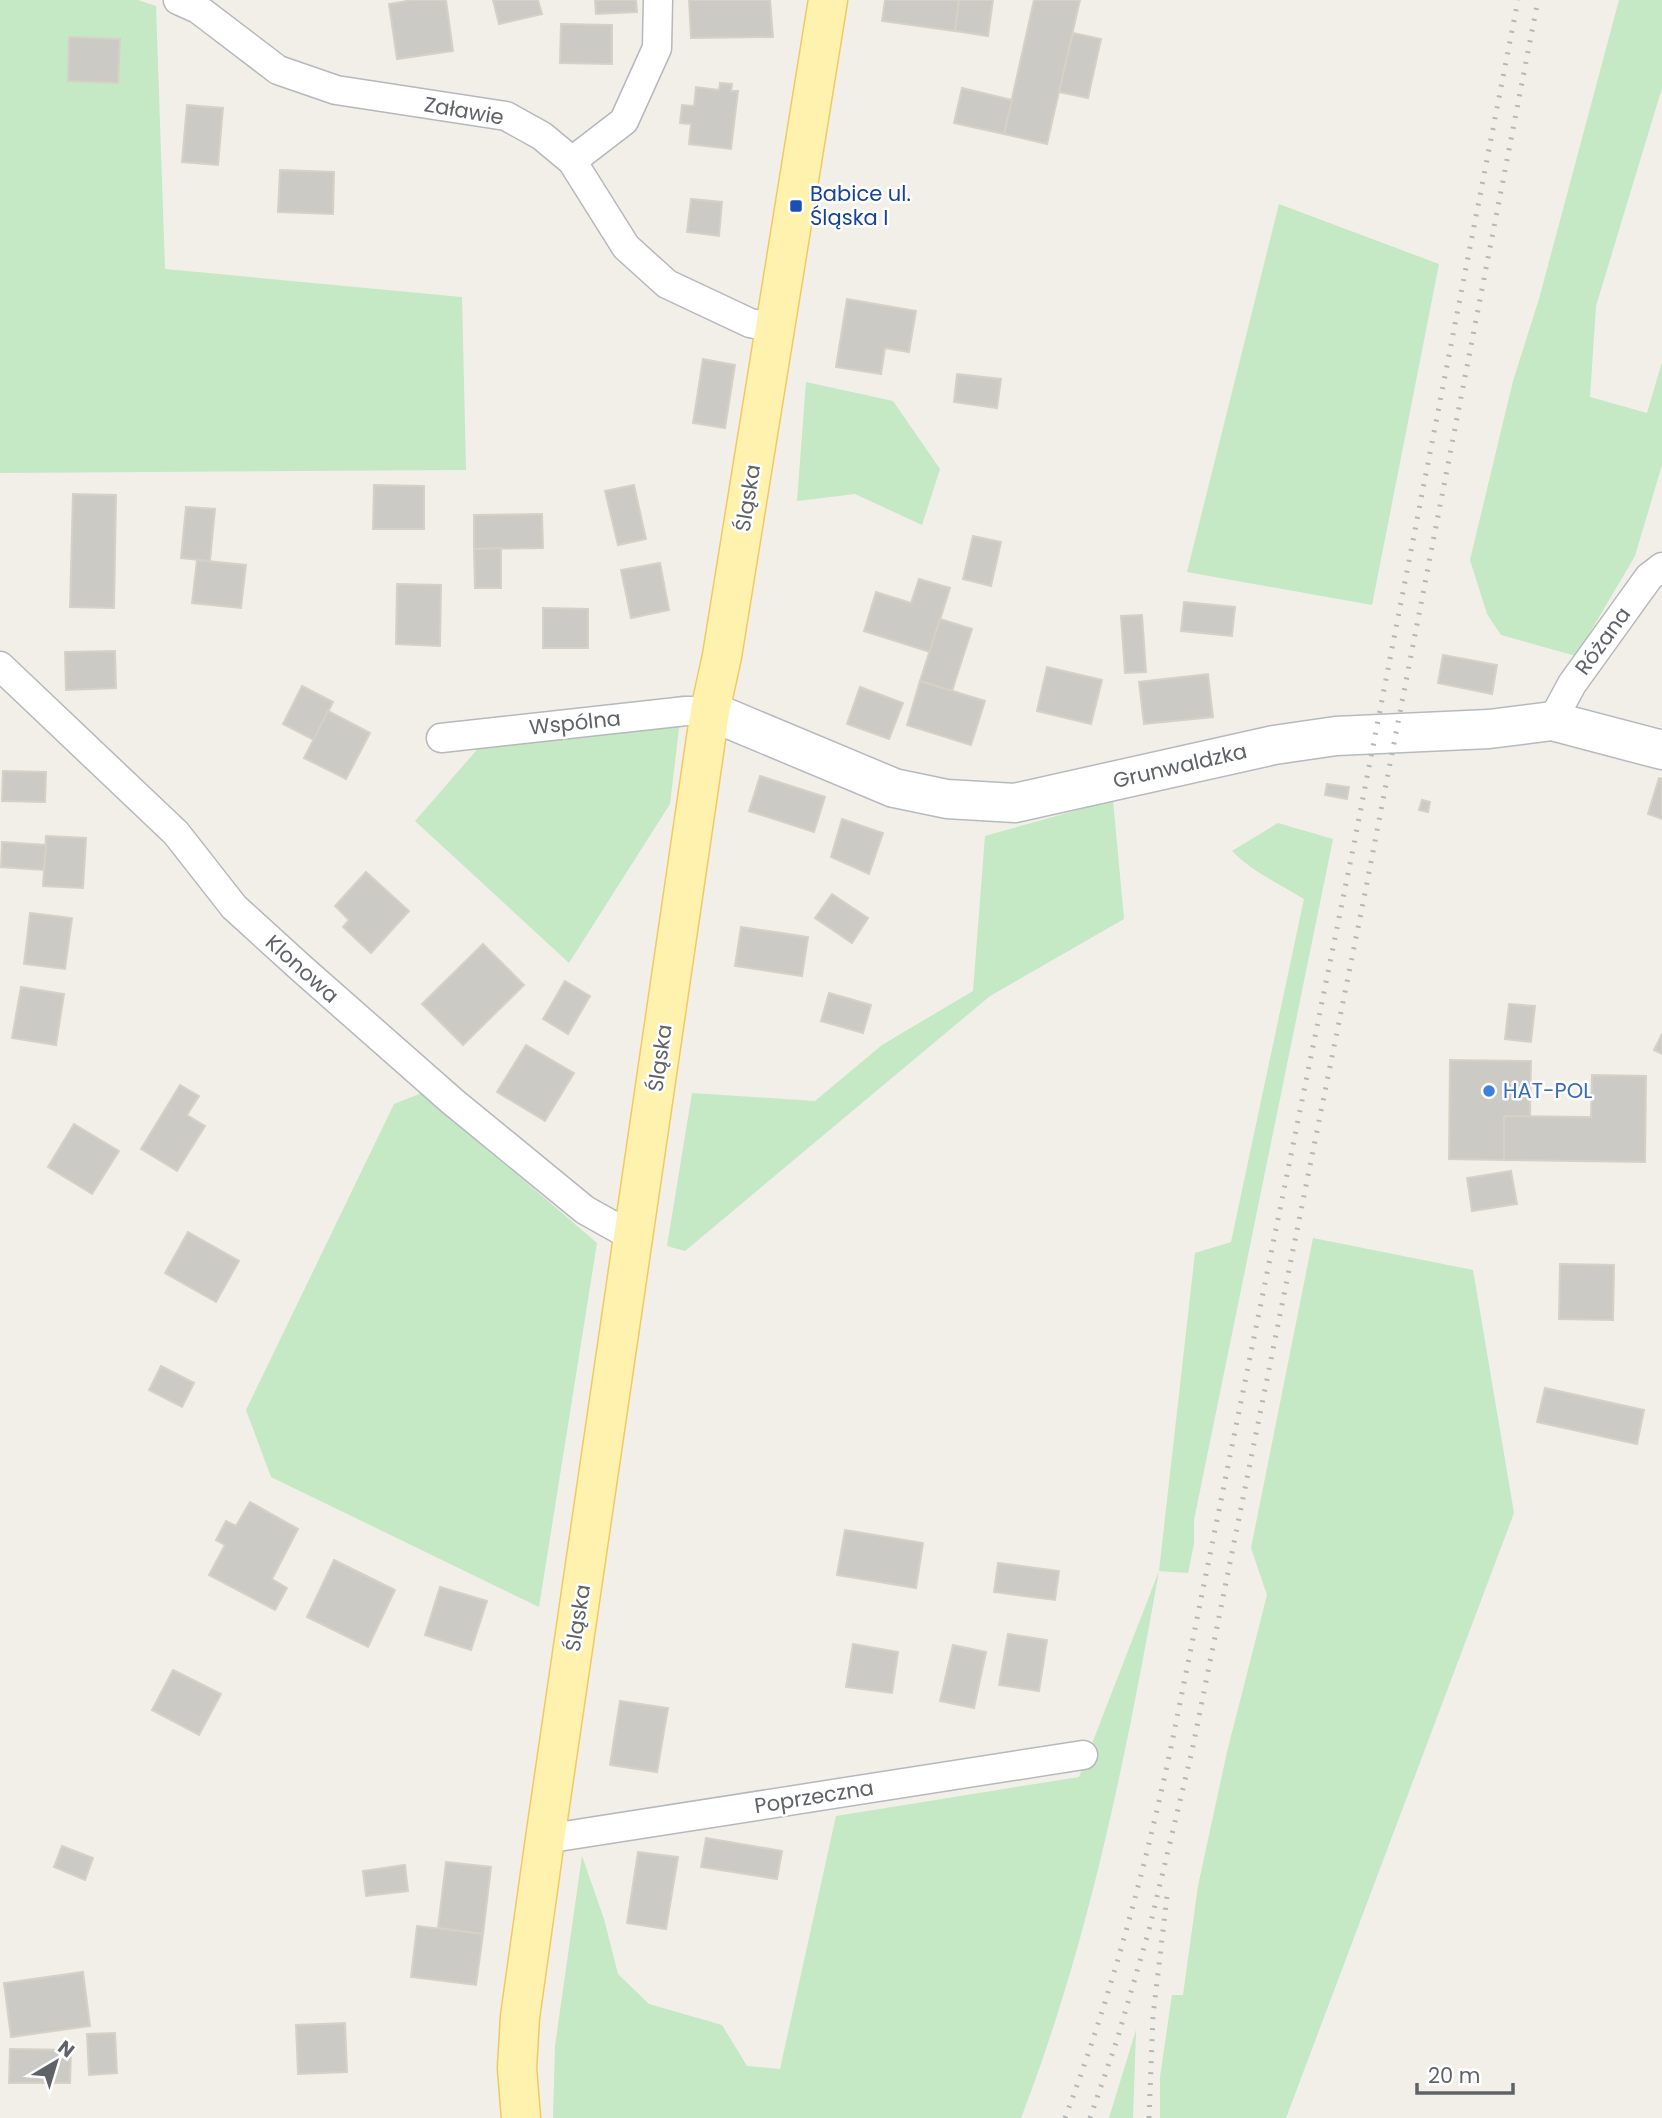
<svg xmlns="http://www.w3.org/2000/svg" width="1662" height="2118" font-family="Poppins,sans-serif">
<style>
.green{fill:#c5e8c5}
.building{fill:#cccac5;stroke:#d6d1c6;stroke-width:2}
.lines{fill:none;stroke-linecap:round;stroke-linejoin:round}
.street-casing{stroke:#b5b8bc;stroke-width:31}
.secondary-casing{stroke:#b6babf;stroke-width:41}
.primary-casing{stroke:#f2c960;stroke-width:41}
.street{stroke:#fff;stroke-width:28}
.secondary{stroke:#fff;stroke-width:38}
.primary{stroke:#fff2af;stroke-width:38}
.rail{stroke:#b6b7b8;stroke-width:5;stroke-dasharray:2 9;stroke-linecap:butt}
.transit-dot{fill:#1a4fb4;stroke:#fff;stroke-width:2.5}
.shop-dot{fill:#3f7fe0;stroke:#fff;stroke-width:2.5}
.labels{text-anchor:middle;stroke-width:5;stroke-linejoin:round;paint-order:stroke}
.street-label{font-size:21px;fill:#5f6368;stroke:#fff}
.transit-label{font-size:21px;fill:#164399;stroke:#fff;text-anchor:start}
.shop-label{font-size:21px;fill:#366cbe;stroke:#fff;text-anchor:start}
</style>
<rect width="100%" height="100%" fill="#f1efe8"/>
<g class="green">
<path d="M 0,0 L 138,0 L 156,6 L 165,269 L 462,297 L 466,470 L 0,473 Z"/>
<path d="M 1619,0 L 1662,0 L 1662,88 L 1596,306 L 1590,397 L 1647,413 L 1662,362 L 1662,465 L 1635,556 L 1576,656 L 1501,635 L 1487,614 L 1470,560 L 1513,381 L 1539,299 Z"/>
<path d="M 1279,204 L 1439,264 L 1372,605 L 1187,572 Z"/>
<path d="M 806,382 L 893,401 L 940,469 L 922,525 L 855,494 L 797,501 Z"/>
<path d="M 683,695 L 670,804 L 569,963 L 415,821 L 502,721 L 644,704 Z"/>
<path d="M 1113,800 L 1124,919 L 990,996 L 685,1251 L 667,1246 L 692,1093 L 815,1101 L 882,1045 L 973,991 L 985,836 Z"/>
<path d="M 1278,823 L 1333,839 L 1194,1520 L 1194,1544 L 1188,1573 L 1159,1571 C 1126,1757 1089,1942 1021,2118 L 553,2118 L 555,2046 L 582,1856 L 604,1919 L 618,1974 L 649,2004 L 722,2025 L 747,2066 L 780,2069 L 836,1816 L 1079,1777 L 1159,1571 L 1195,1253 L 1231,1242 L 1304,899 C 1279,884 1253,872 1232,851 Z"/>
<path d="M 422,1093 L 597,1243 L 539,1607 L 271,1477 L 246,1410 L 394,1104 Z"/>
<path d="M 1313,1238 L 1473,1270 L 1514,1513 L 1286,2118 L 1160,2118 L 1160,2077 L 1172,1995 L 1183,1995 L 1198,1886 L 1227,1752 L 1267,1595 L 1251,1548 Z"/>
<path d="M 1136,2030 L 1133,2118 L 1109,2118 Z"/>
</g>
<g class="building">
<path d="M 413,0 L 446,0 L 453,51 L 397,59 L 389,4 Z"/>
<path d="M 493,0 L 538,0 L 542,14 L 499,24 Z"/>
<path d="M 595,0 L 636,0 L 637,12 L 596,14 Z"/>
<path d="M 689,0 L 770,0 L 773,37 L 691,38 Z"/>
<path d="M 885,0 L 959,0 L 955,31 L 882,21 Z"/>
<path d="M 959,0 L 993,0 L 988,36 L 955,31 Z"/>
<path d="M 1034,0 L 1080,0 L 1047,144 L 1004,134 Z"/>
<path d="M 561,24 L 612,25 L 612,64 L 560,63 Z"/>
<path d="M 1073,33 L 1101,39 L 1088,98 L 1059,92 Z"/>
<path d="M 69,37 L 120,39 L 118,83 L 68,81 Z"/>
<path d="M 720,83 L 732,84 L 731,91 L 738,91 L 731,149 L 689,144 L 691,124 L 680,123 L 682,105 L 694,106 L 696,87 L 719,90 Z"/>
<path d="M 962,88 L 1012,100 L 1004,134 L 954,123 Z"/>
<path d="M 187,105 L 223,108 L 218,165 L 182,162 Z"/>
<path d="M 280,170 L 334,172 L 333,214 L 278,212 Z"/>
<path d="M 691,199 L 722,202 L 719,236 L 687,232 Z"/>
<path d="M 847,299 L 916,311 L 909,352 L 885,348 L 881,374 L 836,367 Z"/>
<path d="M 703,359 L 735,365 L 725,428 L 693,423 Z"/>
<path d="M 957,374 L 1001,379 L 997,408 L 954,402 Z"/>
<path d="M 374,485 L 424,486 L 424,529 L 373,529 Z"/>
<path d="M 634,485 L 646,539 L 618,545 L 605,491 Z"/>
<path d="M 73,494 L 116,495 L 114,608 L 70,607 Z"/>
<path d="M 186,507 L 215,509 L 210,561 L 181,558 Z"/>
<path d="M 542,514 L 543,548 L 474,549 L 474,515 Z"/>
<path d="M 973,536 L 1001,542 L 991,586 L 963,579 Z"/>
<path d="M 501,548 L 501,588 L 475,588 L 474,549 Z"/>
<path d="M 197,560 L 246,565 L 241,608 L 192,603 Z"/>
<path d="M 660,563 L 669,610 L 631,618 L 621,570 Z"/>
<path d="M 919,579 L 950,588 L 930,652 L 864,631 L 876,592 L 911,603 Z"/>
<path d="M 397,584 L 441,585 L 440,646 L 396,644 Z"/>
<path d="M 1184,602 L 1235,607 L 1232,636 L 1181,631 Z"/>
<path d="M 543,608 L 588,609 L 588,648 L 543,648 Z"/>
<path d="M 1142,615 L 1146,672 L 1125,673 L 1121,616 Z"/>
<path d="M 940,619 L 972,629 L 952,691 L 920,681 Z"/>
<path d="M 115,651 L 116,688 L 66,690 L 65,652 Z"/>
<path d="M 1443,655 L 1497,665 L 1492,694 L 1438,683 Z"/>
<path d="M 1047,667 L 1102,680 L 1091,724 L 1037,711 Z"/>
<path d="M 1208,674 L 1213,717 L 1144,724 L 1139,682 Z"/>
<path d="M 920,681 L 985,701 L 971,745 L 907,725 Z"/>
<path d="M 302,686 L 333,702 L 314,740 L 283,724 Z"/>
<path d="M 860,687 L 903,703 L 889,739 L 847,724 Z"/>
<path d="M 328,711 L 370,733 L 346,779 L 304,758 Z"/>
<path d="M 3,771 L 46,772 L 45,802 L 2,801 Z"/>
<path d="M 760,776 L 825,797 L 814,832 L 749,811 Z"/>
<path d="M 1659,778 L 1662,779 L 1662,819 L 1648,814 Z"/>
<path d="M 1327,784 L 1349,787 L 1347,799 L 1325,795 Z"/>
<path d="M 1422,800 L 1430,802 L 1428,812 L 1419,810 Z"/>
<path d="M 842,819 L 883,833 L 869,874 L 831,857 Z"/>
<path d="M 46,836 L 86,838 L 83,888 L 43,886 Z"/>
<path d="M 2,842 L 46,845 L 44,870 L 1,867 Z"/>
<path d="M 366,872 L 409,911 L 371,953 L 343,927 L 349,920 L 335,906 Z"/>
<path d="M 832,894 L 868,918 L 852,943 L 815,918 Z"/>
<path d="M 30,913 L 72,918 L 65,969 L 24,964 Z"/>
<path d="M 741,927 L 808,937 L 802,976 L 735,966 Z"/>
<path d="M 483,944 L 524,985 L 463,1045 L 422,1004 Z"/>
<path d="M 565,981 L 590,996 L 568,1034 L 543,1019 Z"/>
<path d="M 21,987 L 64,994 L 56,1045 L 12,1038 Z"/>
<path d="M 829,993 L 871,1005 L 863,1033 L 821,1021 Z"/>
<path d="M 1509,1004 L 1535,1006 L 1531,1042 L 1505,1039 Z"/>
<path d="M 1662,1034 L 1662,1054 L 1654,1050 Z"/>
<path d="M 526,1045 L 574,1073 L 545,1121 L 497,1092 Z"/>
<path d="M 1450,1060 L 1531,1061 L 1530,1116 L 1504,1116 L 1504,1160 L 1449,1159 Z"/>
<path d="M 1592,1075 L 1646,1076 L 1645,1162 L 1504,1160 L 1504,1116 L 1591,1117 Z"/>
<path d="M 180,1085 L 199,1096 L 187,1115 L 205,1126 L 177,1171 L 141,1149 Z"/>
<path d="M 74,1124 L 119,1151 L 92,1194 L 48,1167 Z"/>
<path d="M 1511,1171 L 1517,1204 L 1472,1211 L 1467,1178 Z"/>
<path d="M 188,1232 L 239,1261 L 216,1302 L 165,1273 Z"/>
<path d="M 1560,1264 L 1614,1265 L 1613,1320 L 1559,1319 Z"/>
<path d="M 161,1366 L 194,1383 L 182,1407 L 149,1390 Z"/>
<path d="M 1545,1388 L 1644,1410 L 1637,1444 L 1537,1422 Z"/>
<path d="M 250,1502 L 298,1529 L 272,1579 L 287,1588 L 275,1610 L 209,1575 L 225,1545 L 216,1540 L 226,1521 L 236,1526 Z"/>
<path d="M 845,1530 L 923,1543 L 916,1588 L 837,1575 Z"/>
<path d="M 334,1560 L 395,1590 L 368,1647 L 307,1617 Z"/>
<path d="M 998,1563 L 1059,1571 L 1055,1600 L 994,1592 Z"/>
<path d="M 440,1587 L 487,1601 L 471,1650 L 425,1635 Z"/>
<path d="M 1008,1634 L 1047,1640 L 1039,1691 L 999,1685 Z"/>
<path d="M 853,1644 L 898,1652 L 892,1693 L 846,1687 Z"/>
<path d="M 953,1645 L 986,1652 L 974,1708 L 940,1701 Z"/>
<path d="M 173,1670 L 221,1694 L 199,1735 L 152,1710 Z"/>
<path d="M 620,1701 L 668,1708 L 657,1772 L 610,1765 Z"/>
<path d="M 706,1838 L 782,1851 L 777,1879 L 701,1867 Z"/>
<path d="M 62,1846 L 93,1858 L 85,1880 L 54,1867 Z"/>
<path d="M 638,1852 L 678,1857 L 666,1929 L 627,1923 Z"/>
<path d="M 446,1862 L 491,1867 L 483,1934 L 438,1928 Z"/>
<path d="M 405,1865 L 408,1891 L 366,1896 L 363,1871 Z"/>
<path d="M 417,1926 L 483,1934 L 476,1985 L 411,1977 Z"/>
<path d="M 83,1972 L 90,2026 L 11,2037 L 4,1983 Z"/>
<path d="M 345,2023 L 347,2072 L 298,2074 L 296,2025 Z"/>
<path d="M 115,2033 L 117,2073 L 89,2075 L 87,2034 Z"/>
<path d="M 10,2049 L 71,2050 L 70,2083 L 9,2083 Z"/>
</g>
<g class="lines">
<g class="street-casing">
<g id="street">
<path d="M 178,0 L 198,9 L 278,70 L 336,90 L 506,116 L 542,136 L 572,161 L 626,247 L 667,284 L 750,323 L 776,328"/>
<path d="M 572,161 L 624,121 L 657,48 L 658,0"/>
<path d="M 0,666 L 176,833 L 234,907 L 301,968 L 452,1101 L 585,1210 L 635,1238"/>
<path d="M 1552,721 L 1572,684 L 1649,577 L 1662,567"/>
<path d="M 441,738 L 686,711 L 710,711"/>
<path d="M 545,1839 L 1083,1755"/>
</g>
</g>
<g class="secondary-casing">
<path id="secondary" d="M 710,711 L 894,788 L 947,799 L 1015,803 L 1274,745 L 1336,736 L 1489,729 L 1552,721 L 1662,750"/>
</g>
<g class="primary-casing">
<path id="primary" d="M 521,2118 L 517,2068 L 520,2017 L 545,1839 L 710,711 L 722,656 L 828,0"/>
</g>
<use href="#street" class="street"/>
<use href="#secondary" class="secondary"/>
<use href="#primary" class="primary"/>
<g class="rail">
<path d="M 1065,2118 C 1110,1999 1143,1877 1170,1752 L 1354,844 L 1518,0"/>
<path d="M 1090,2118 L 1117,2040 L 1149,1930 L 1192,1751 L 1364,898 L 1538,0"/>
<path d="M 1149,2118 L 1153,2016 L 1167,1896"/>
</g>
</g>
<rect class="transit-dot" x="789" y="199" width="14" height="14" rx="3.5"/>
<circle class="shop-dot" cx="1489" cy="1091" r="7"/>
<g class="labels">
<g class="street-label">
<text transform="translate(464 111) rotate(10)" y="7">Załawie</text>
<text transform="translate(748 498) rotate(-81)" y="7">Śląska</text>
<text transform="translate(1603 641) rotate(-54)" y="7">Różana</text>
<text transform="translate(575 723) rotate(-6)" y="7">Wspólna</text>
<text transform="translate(1180 766) rotate(-13)" y="7">Grunwaldzka</text>
<text transform="translate(302 969) rotate(42)" y="7">Klonowa</text>
<text transform="translate(660 1058) rotate(-82)" y="7">Śląska</text>
<text transform="translate(578 1618) rotate(-81)" y="7">Śląska</text>
<text transform="translate(814 1797) rotate(-9)" y="7">Poprzeczna</text>
</g>
<g class="transit-label">
<text x="810" y="201">Babice ul.<tspan x="810" dy="24">Śląska I</tspan></text>
</g>
<g class="shop-label">
<text x="1503" y="1098">HAT-POL</text>
</g>
</g>
<g transform="translate(56 2062) rotate(38)" stroke="#ffffff" stroke-width="5" paint-order="stroke">
<path d="M0-5L12 26L0 18L-12 26Z" fill="#5f6368"/>
<text y="-10" font-size="19" font-weight="bold" text-anchor="middle" fill="#5f6368">N</text>
</g>
<path d="M1417 2083v10h96v-10" fill="none" stroke="#5f6368" stroke-width="3.5"/>
<text x="1428" y="2083" font-size="21" fill="#5f6368" stroke="#ffffff" stroke-width="5" paint-order="stroke">20 m</text>
</svg>
